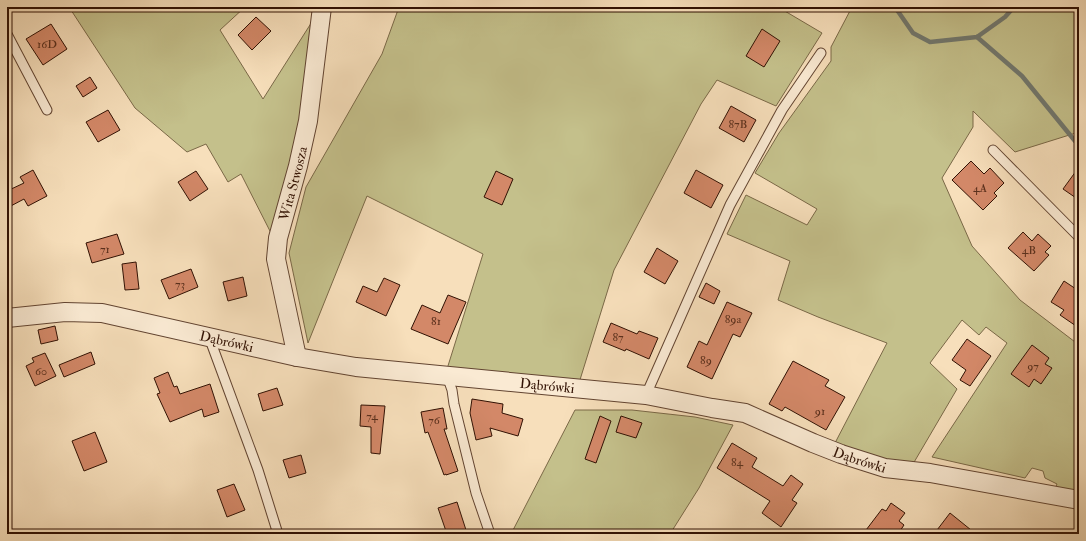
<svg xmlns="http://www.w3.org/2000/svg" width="1086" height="541" font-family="'IM FELL Double Pica',serif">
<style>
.green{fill:#c4c08b;stroke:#7a6847}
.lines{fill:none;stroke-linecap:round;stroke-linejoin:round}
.stream{stroke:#72786e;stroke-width:4.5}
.building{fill:#d38868;stroke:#311103}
.lane-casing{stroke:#624431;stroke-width:11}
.street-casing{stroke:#624431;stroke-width:20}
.lane{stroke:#faead3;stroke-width:9}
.street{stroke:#faead3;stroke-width:18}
.labels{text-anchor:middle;stroke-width:4;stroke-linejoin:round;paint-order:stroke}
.number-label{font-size:12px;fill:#5a2f1c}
.street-label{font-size:14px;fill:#311103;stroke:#faead3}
</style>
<rect width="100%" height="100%" fill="#f7dfbb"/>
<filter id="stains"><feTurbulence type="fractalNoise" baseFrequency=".005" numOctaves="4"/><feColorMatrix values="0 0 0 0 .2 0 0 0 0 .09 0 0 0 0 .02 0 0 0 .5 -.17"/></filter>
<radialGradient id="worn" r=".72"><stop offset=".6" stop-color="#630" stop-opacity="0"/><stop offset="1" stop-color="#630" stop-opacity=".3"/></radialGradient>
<g class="green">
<path d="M 69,7 L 245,7 L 220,30 L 263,99 L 315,17 L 307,98 L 273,237 L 241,174 L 228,182 L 206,144 L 187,152 L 135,108 Z"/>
<path d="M 399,7 L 778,7 L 822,33 L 776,106 L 717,80 L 701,104 L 614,270 L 579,383 L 447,369 L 483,254 L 367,196 L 308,343 L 289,253 L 306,187 L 382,54 Z"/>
<path d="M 852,7 L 1079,7 L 1079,132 L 1015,152 L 973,111 L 973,127 L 942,178 L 972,246 L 1020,300 L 1079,345 L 1079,493 L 1055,489 L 1057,484 L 1045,478 L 1043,471 L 1032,468 L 1025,478 L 932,457 L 1007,343 L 986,327 L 979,335 L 962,320 L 930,363 L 957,389 L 913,464 L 882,461 L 835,443 L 887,343 L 818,317 L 778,300 L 790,261 L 727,234 L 746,195 L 807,225 L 817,209 L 755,173 L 779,133 L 831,61 L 831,47 Z"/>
<path d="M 575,410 L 632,410 L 695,417 L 733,425 L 699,488 L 670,534 L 511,534 Z"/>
</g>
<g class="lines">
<g class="stream">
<path d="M 895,7 L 913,33 L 930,42 L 977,37 L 1005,17 L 1014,7"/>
<path d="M 977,37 L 1022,76 L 1075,141 L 1079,142"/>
</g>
</g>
<g class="building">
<path d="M 256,17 L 271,31 L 252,50 L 238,35 Z"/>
<path d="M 51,24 L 67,49 L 43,65 L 26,39 Z"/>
<path d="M 762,29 L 780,41 L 764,67 L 746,56 Z"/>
<path d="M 90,77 L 97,88 L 83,97 L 76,86 Z"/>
<path d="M 731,106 L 756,120 L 744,142 L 719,128 Z"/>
<path d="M 108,110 L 120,130 L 98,142 L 86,122 Z"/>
<path d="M 971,161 L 984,174 L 990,168 L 1004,183 L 994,193 L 997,196 L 983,210 L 952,180 Z"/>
<path d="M 1079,167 L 1079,200 L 1063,189 Z"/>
<path d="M 33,170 L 47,196 L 28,206 L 24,199 L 7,208 L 7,191 L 24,183 L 20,177 Z"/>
<path d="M 696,170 L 723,185 L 711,208 L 684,193 Z"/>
<path d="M 196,171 L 208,189 L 190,201 L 178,182 Z"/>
<path d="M 496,171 L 513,179 L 502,205 L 484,197 Z"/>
<path d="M 1023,232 L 1032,241 L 1038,234 L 1051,246 L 1045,252 L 1049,255 L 1034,271 L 1008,248 Z"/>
<path d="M 117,234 L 124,254 L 92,263 L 86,243 Z"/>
<path d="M 657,248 L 678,261 L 665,284 L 644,272 Z"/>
<path d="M 136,262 L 139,289 L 125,290 L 122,264 Z"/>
<path d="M 191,269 L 198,287 L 169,299 L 161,280 Z"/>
<path d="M 243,277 L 247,296 L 228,301 L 223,282 Z"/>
<path d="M 384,278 L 400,285 L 386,316 L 356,302 L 363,286 L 377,292 Z"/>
<path d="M 1064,281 L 1079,291 L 1079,328 L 1060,315 L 1064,310 L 1051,302 Z"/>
<path d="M 706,283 L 720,291 L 714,304 L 699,297 Z"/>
<path d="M 448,295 L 466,302 L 448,344 L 411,329 L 422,305 L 440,313 Z"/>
<path d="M 727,302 L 752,313 L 740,337 L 733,334 L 712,379 L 687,367 L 699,341 L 707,345 Z"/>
<path d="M 611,323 L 637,334 L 639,331 L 658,338 L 649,359 L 626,349 L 625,351 L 603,342 Z"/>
<path d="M 55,326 L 58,340 L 41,344 L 38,330 Z"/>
<path d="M 967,339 L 991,356 L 970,386 L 960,380 L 966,370 L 952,360 Z"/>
<path d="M 1032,345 L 1049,358 L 1045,364 L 1052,368 L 1041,384 L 1034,379 L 1029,387 L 1011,374 Z"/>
<path d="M 91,352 L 95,364 L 64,377 L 59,365 Z"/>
<path d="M 45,353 L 56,376 L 35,386 L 26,366 L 34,362 L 32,358 Z"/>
<path d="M 793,361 L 829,380 L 825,386 L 845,397 L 826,430 L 785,407 L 782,411 L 769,404 Z"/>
<path d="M 168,372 L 174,387 L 177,386 L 180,394 L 210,384 L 219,412 L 204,417 L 202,409 L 170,422 L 157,394 L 160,393 L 154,378 Z"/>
<path d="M 277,388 L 283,405 L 263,411 L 258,394 Z"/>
<path d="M 472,399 L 503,404 L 502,413 L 523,419 L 518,436 L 490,428 L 492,436 L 476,440 L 470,413 Z"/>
<path d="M 361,405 L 385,406 L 380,454 L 371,453 L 371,427 L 360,426 Z"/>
<path d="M 443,408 L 447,429 L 444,429 L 458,471 L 446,475 L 446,474 L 444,475 L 428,432 L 425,433 L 421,412 Z"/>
<path d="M 600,416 L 611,421 L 596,463 L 585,459 Z"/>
<path d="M 621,416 L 642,423 L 636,438 L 616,432 Z"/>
<path d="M 95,432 L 107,462 L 84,471 L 72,441 Z"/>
<path d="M 732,443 L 757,458 L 752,467 L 783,486 L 791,475 L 803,484 L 792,500 L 797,503 L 781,527 L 762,513 L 770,501 L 717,468 Z"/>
<path d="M 301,455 L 306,473 L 289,478 L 283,460 Z"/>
<path d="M 234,484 L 245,510 L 227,517 L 217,490 Z"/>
<path d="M 457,502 L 466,530 L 453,534 L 447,534 L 438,508 Z"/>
<path d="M 891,503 L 905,513 L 899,521 L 904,525 L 898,534 L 863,534 L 882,509 L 886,511 Z"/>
<path d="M 950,513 L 976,534 L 934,534 Z"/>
</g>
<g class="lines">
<g class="lane-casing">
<g id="lane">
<path d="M 7,34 L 47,110"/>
<path d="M 993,150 L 1079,237"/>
<path d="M 209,337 L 258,470 L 278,534"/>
<path d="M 447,376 L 452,390 L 454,404 L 476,493 L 490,534"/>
<path d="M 646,395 L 730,205 L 782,110 L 821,53"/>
</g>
</g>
<g class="street-casing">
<g id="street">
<path id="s1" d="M 7,318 L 65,312 L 102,313 L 297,357 L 356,367 L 646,395 L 712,408 L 745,413 L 813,443 L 841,454 L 885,468 L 930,473 L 1079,500"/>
<path id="s2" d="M 297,357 L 276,259 L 278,238 L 298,166 L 308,121 L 322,7"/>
</g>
</g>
<use href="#lane" class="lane"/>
<use href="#street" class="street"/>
</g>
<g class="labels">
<g class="number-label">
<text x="47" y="48">16D</text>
<text x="738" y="128">87B</text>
<text x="980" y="192">4A</text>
<text x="105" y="253">71</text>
<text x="1029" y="254">4B</text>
<text x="180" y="288">73</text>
<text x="733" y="323">89a</text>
<text x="436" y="325">81</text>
<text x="618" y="341">87</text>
<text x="706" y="364">89</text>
<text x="1033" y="370">97</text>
<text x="41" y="375">60</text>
<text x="820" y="415">91</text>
<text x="372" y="420">74</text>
<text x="434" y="424">76</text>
<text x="737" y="466">84</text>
</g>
<g class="street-label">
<text dy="5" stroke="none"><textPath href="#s2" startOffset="178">Wita Stwosza</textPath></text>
<text dy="5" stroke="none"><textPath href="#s1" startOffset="223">Dąbrówki</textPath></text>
<text dy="5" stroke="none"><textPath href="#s1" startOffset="547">Dąbrówki</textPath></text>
<text dy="5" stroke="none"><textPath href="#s1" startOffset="871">Dąbrówki</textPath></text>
</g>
</g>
<rect width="1086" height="541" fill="none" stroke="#f7dfbb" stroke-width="24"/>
<rect x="8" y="8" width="1070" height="525" fill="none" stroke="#311103" stroke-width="2"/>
<rect x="12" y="12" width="1062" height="517" fill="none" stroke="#311103"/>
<rect width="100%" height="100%" filter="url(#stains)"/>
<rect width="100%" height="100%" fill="url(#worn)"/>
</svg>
